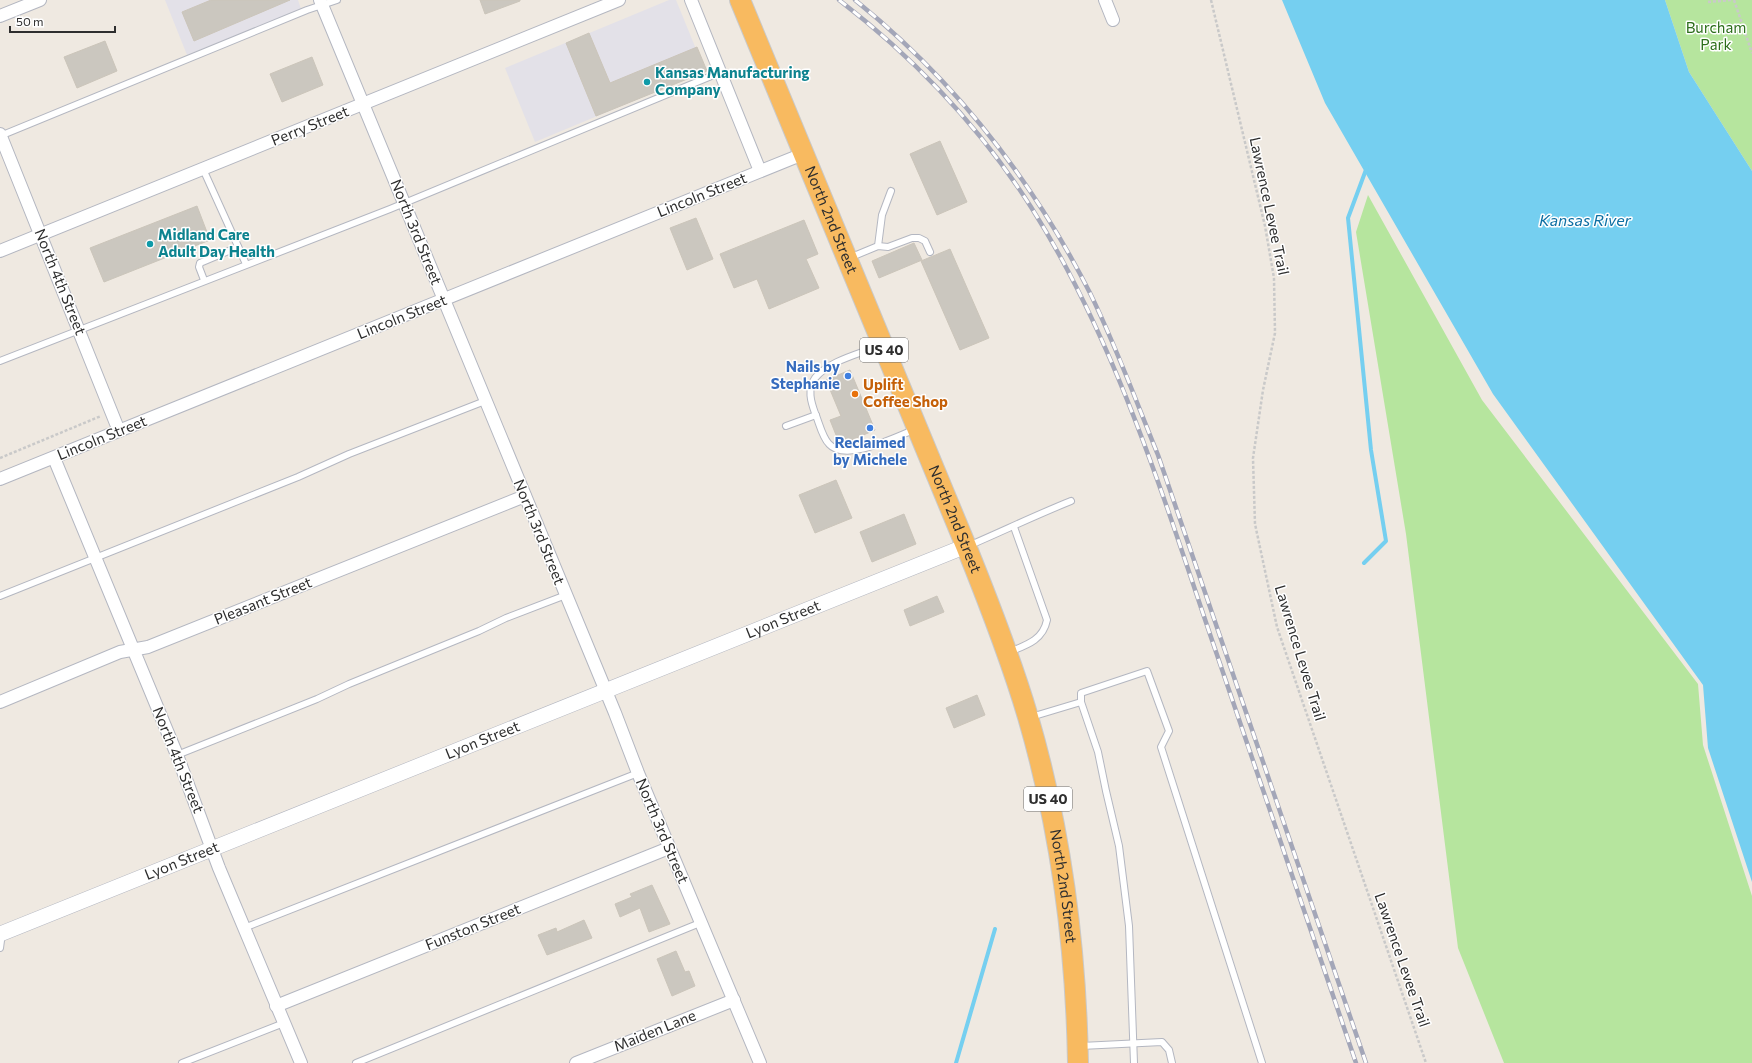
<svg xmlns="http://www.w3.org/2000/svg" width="1752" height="1063" font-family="Commissioner,sans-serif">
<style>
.industrial{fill:#e3e1e8}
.green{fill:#b6e59e}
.water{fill:#75cff0}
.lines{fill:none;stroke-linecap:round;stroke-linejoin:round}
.stream{stroke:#75cff0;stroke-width:4}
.building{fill:#cbc7bf;stroke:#cbc5ba}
.service-casing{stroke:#b4b7c1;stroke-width:8}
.minor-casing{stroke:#b4b7c1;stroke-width:14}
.tertiary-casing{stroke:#b4b7c1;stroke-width:16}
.trunk-casing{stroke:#c9c9c9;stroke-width:22}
.path{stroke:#c9c9c9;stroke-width:2.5;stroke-dasharray:3 2;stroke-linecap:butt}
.service{stroke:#fff;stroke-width:6}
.minor{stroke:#fff;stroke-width:12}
.tertiary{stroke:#fff;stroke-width:15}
.trunk{stroke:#f8ba60;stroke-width:20}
.rail-casing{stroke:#a3a6b8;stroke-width:4.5}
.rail{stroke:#fff;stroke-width:3;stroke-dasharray:9;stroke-linecap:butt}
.culture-dot{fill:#0f9aa8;stroke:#fff;stroke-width:1.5}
.shop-dot{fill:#3f7fe0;stroke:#fff;stroke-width:1.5}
.food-dot{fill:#e8710a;stroke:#fff;stroke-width:1.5}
.labels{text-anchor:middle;stroke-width:3;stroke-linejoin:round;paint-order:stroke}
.shield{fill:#fff;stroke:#6d6d6d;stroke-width:1}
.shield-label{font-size:14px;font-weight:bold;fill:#2e2e2e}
.park-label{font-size:15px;fill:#2c6e1b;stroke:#fff}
.culture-label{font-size:15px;font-weight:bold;fill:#0d838f;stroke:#fff;text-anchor:start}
.street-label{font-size:15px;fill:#2e2e2e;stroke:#fff}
.shop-label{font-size:15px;font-weight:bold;fill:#366cbe;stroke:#fff;text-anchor:end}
.food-label{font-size:15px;font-weight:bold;fill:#c56008;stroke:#fff;text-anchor:start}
.water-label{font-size:16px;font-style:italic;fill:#0d6fa3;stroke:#fff}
</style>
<rect width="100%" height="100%" fill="#efe9e1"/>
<g class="industrial">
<path d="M 165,0 L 298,0 L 301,9 L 187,55 Z"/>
<path d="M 669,0 L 676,0 L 705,71 L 535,142 L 505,68 Z"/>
</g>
<g class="green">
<path d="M 1665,0 L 1752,0 L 1752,171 L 1689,72 Z"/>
<path d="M 1368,195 L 1482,400 L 1698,684 L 1703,745 L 1752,896 L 1752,1063 L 1504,1063 L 1458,948 L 1406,534 L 1356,232 Z"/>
</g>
<path class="water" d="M 1282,0 L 1665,0 L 1689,72 L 1752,171 L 1752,882 L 1708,748 L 1703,685 L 1493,394 L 1325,103 Z"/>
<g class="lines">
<g class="stream">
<path d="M 1364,563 L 1386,541 L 1371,450 L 1348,218 L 1367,167"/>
<path d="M 956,1063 L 995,929"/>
</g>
</g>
<g class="building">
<path d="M 211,0 L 290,0 L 194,41 L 182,12 Z"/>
<path d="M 480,0 L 520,0 L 520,1 L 485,14 Z"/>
<path d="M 589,33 L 610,83 L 697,47 L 707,71 L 596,116 L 566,43 Z"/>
<path d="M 105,41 L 117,71 L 77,88 L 64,57 Z"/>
<path d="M 312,57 L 323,85 L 282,102 L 270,74 Z"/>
<path d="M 940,141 L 967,202 L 937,215 L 910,154 Z"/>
<path d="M 197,206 L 210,240 L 104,282 L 90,248 Z"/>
<path d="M 696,218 L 713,259 L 687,270 L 670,228 Z"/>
<path d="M 804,220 L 818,254 L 806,259 L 819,288 L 769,309 L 757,279 L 734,288 L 720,254 Z"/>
<path d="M 914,243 L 922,260 L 879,278 L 872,261 Z"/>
<path d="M 950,249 L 989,338 L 960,350 L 921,261 Z"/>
<path d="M 850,370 L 875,430 L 840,445 L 830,420 L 841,416 L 826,380 Z"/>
<path d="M 836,480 L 852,518 L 815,533 L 799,495 Z"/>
<path d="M 904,514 L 916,544 L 872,562 L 860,532 Z"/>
<path d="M 937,596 L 944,612 L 910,626 L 904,610 Z"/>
<path d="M 977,695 L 985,715 L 954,728 L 946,708 Z"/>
<path d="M 652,885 L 670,924 L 649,932 L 640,908 L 620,917 L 615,904 L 632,897 L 630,894 Z"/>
<path d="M 584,920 L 592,938 L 547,955 L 538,935 L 556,928 L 557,932 Z"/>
<path d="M 676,951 L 685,972 L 689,971 L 695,986 L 672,996 L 657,959 Z"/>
</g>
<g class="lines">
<g class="service-casing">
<g id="service">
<path d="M 0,136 L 307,10 L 337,0"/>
<path d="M 203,169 L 246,264"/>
<path d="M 878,246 L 882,215 L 891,191"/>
<path d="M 849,258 L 878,246 L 888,247 L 912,238 L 919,238 L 925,241 L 930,252"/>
<path d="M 204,280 L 199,267 L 200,263 L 238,247"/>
<path d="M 881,345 C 860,354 830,360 815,378 C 807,389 811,402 815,413 C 819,422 822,437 829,444 C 846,463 897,436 916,429"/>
<path d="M 0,361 L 390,209 L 721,72"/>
<path d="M 786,426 L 816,415"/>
<path d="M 968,546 C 1003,531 1036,515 1071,501"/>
<path d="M 0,596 L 298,477 L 349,454 L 485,401"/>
<path d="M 1009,652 C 1027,645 1043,640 1047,620 L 1014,527"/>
<path d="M 1081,702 L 1098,752 L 1106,791 L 1119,846 L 1129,926 L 1134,1063"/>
<path d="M 1031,717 L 1081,702 L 1081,693 L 1147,671 L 1169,731 L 1161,747 L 1262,1063"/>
<path d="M 177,755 L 317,699 L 349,684 L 479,631 L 506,618 L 566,595"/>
<path d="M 244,928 L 638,773"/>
<path d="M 0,948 L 2,933"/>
<path d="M 1081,1046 L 1162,1042 L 1169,1050 L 1172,1063"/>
<path d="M 182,1063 L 284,1023"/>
<path d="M 356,1063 L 700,923"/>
</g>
</g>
<g class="minor-casing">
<g id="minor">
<path d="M 320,0 L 615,713 L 638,773 L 760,1063"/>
<path d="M 691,0 L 760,171"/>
<path d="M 1105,0 L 1113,20"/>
<path d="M 0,16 L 40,0"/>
<path d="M 0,134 L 119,431"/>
<path d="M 0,251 L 619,0"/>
<path d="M 54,458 L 177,755 L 219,868 L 301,1063"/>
<path d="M 0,479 L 803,154"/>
<path d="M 0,702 L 120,652 L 148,647 L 525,496"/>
<path d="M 276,1006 L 669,848"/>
<path d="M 576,1063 L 734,1000"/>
</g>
</g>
<g class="tertiary-casing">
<g id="tertiary">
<path id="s1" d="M 0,934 L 966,546"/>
</g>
</g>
<g class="trunk-casing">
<g id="trunk">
<path id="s2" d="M 740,0 L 966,546 C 989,603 1011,659 1028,717 C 1061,830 1076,946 1078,1063"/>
</g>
</g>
<g class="path">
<path d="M 1211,0 L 1265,226 L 1274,278 L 1275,333 L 1263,390 L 1253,458 L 1255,524 L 1277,627 L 1426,1063"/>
<path d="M 1734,0 L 1752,53"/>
<path d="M 1708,2 L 1732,0"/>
<path d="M 0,458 L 101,416"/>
</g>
<use href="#service" class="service"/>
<use href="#minor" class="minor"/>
<use href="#tertiary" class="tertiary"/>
<use href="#trunk" class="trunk"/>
<g class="rail-casing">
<g id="rail">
<path d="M 839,0 C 913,57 980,127 1031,207 C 1116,341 1163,496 1214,646 C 1261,785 1309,924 1356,1063"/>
<path d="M 855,0 C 954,80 1032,179 1090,293 C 1116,346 1136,401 1158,455 L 1366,1063"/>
</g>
</g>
<use href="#rail" class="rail"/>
</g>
<g class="culture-dot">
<circle cx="647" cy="82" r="4"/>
<circle cx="150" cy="244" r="4"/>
</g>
<g class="shop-dot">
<circle cx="848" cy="376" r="4"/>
<circle cx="870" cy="428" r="4"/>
</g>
<circle class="food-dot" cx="855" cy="394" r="4"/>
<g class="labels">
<g class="shield">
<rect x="860" y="338" width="48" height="24" rx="3"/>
<rect x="1024" y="787" width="48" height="24" rx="3"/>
</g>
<g class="shield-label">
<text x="884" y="355">US 40</text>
<text x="1048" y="804">US 40</text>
</g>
<g class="park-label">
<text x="1716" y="33">Burcham<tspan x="1716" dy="17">Park</tspan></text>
</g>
<g class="culture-label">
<text x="655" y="78">Kansas Manufacturing<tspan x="655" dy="17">Company</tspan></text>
<text x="158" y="240">Midland Care<tspan x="158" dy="17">Adult Day Health</tspan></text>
</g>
<g class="street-label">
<text transform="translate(310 126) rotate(-22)" y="5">Perry Street</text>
<text transform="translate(702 195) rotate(-22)" y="5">Lincoln Street</text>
<text transform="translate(1269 206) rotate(78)" y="5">Lawrence Levee Trail</text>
<text dy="5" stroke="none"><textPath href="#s2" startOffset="238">North 2nd Street</textPath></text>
<text transform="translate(416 232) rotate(68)" y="5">North 3rd Street</text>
<text transform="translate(60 282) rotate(68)" y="5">North 4th Street</text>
<text transform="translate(402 317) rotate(-22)" y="5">Lincoln Street</text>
<text transform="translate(102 438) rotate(-22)" y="5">Lincoln Street</text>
<text dy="5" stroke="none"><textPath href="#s2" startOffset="562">North 2nd Street</textPath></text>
<text transform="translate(539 532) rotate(68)" y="5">North 3rd Street</text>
<text transform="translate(263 601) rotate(-22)" y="5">Pleasant Street</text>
<text dy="5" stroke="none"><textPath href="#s1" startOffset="844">Lyon Street</textPath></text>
<text transform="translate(1300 653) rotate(73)" y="5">Lawrence Levee Trail</text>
<text dy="5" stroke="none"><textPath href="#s1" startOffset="520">Lyon Street</textPath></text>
<text transform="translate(178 760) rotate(68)" y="5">North 4th Street</text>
<text transform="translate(662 831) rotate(67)" y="5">North 3rd Street</text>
<text dy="5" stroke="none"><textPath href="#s1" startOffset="196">Lyon Street</textPath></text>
<text dy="5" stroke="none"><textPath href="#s2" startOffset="946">North 2nd Street</textPath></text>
<text transform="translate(473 927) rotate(-22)" y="5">Funston Street</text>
<text transform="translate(1402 960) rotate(71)" y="5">Lawrence Levee Trail</text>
<text transform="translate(655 1031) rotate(-22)" y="5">Maiden Lane</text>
</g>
<g class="shop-label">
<text x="840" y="372">Nails by<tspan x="840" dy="17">Stephanie</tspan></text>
<text x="870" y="448" text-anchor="middle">Reclaimed<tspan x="870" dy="17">by Michele</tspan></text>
</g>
<g class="food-label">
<text x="863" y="390">Uplift<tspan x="863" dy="17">Coffee Shop</tspan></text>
</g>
<g class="water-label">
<text x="1585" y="226">Kansas River</text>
</g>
</g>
<path d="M10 26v6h105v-6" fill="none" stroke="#2e2e2e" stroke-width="2"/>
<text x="16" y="26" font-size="12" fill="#2e2e2e" stroke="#ffffff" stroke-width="3" paint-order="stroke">50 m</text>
</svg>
